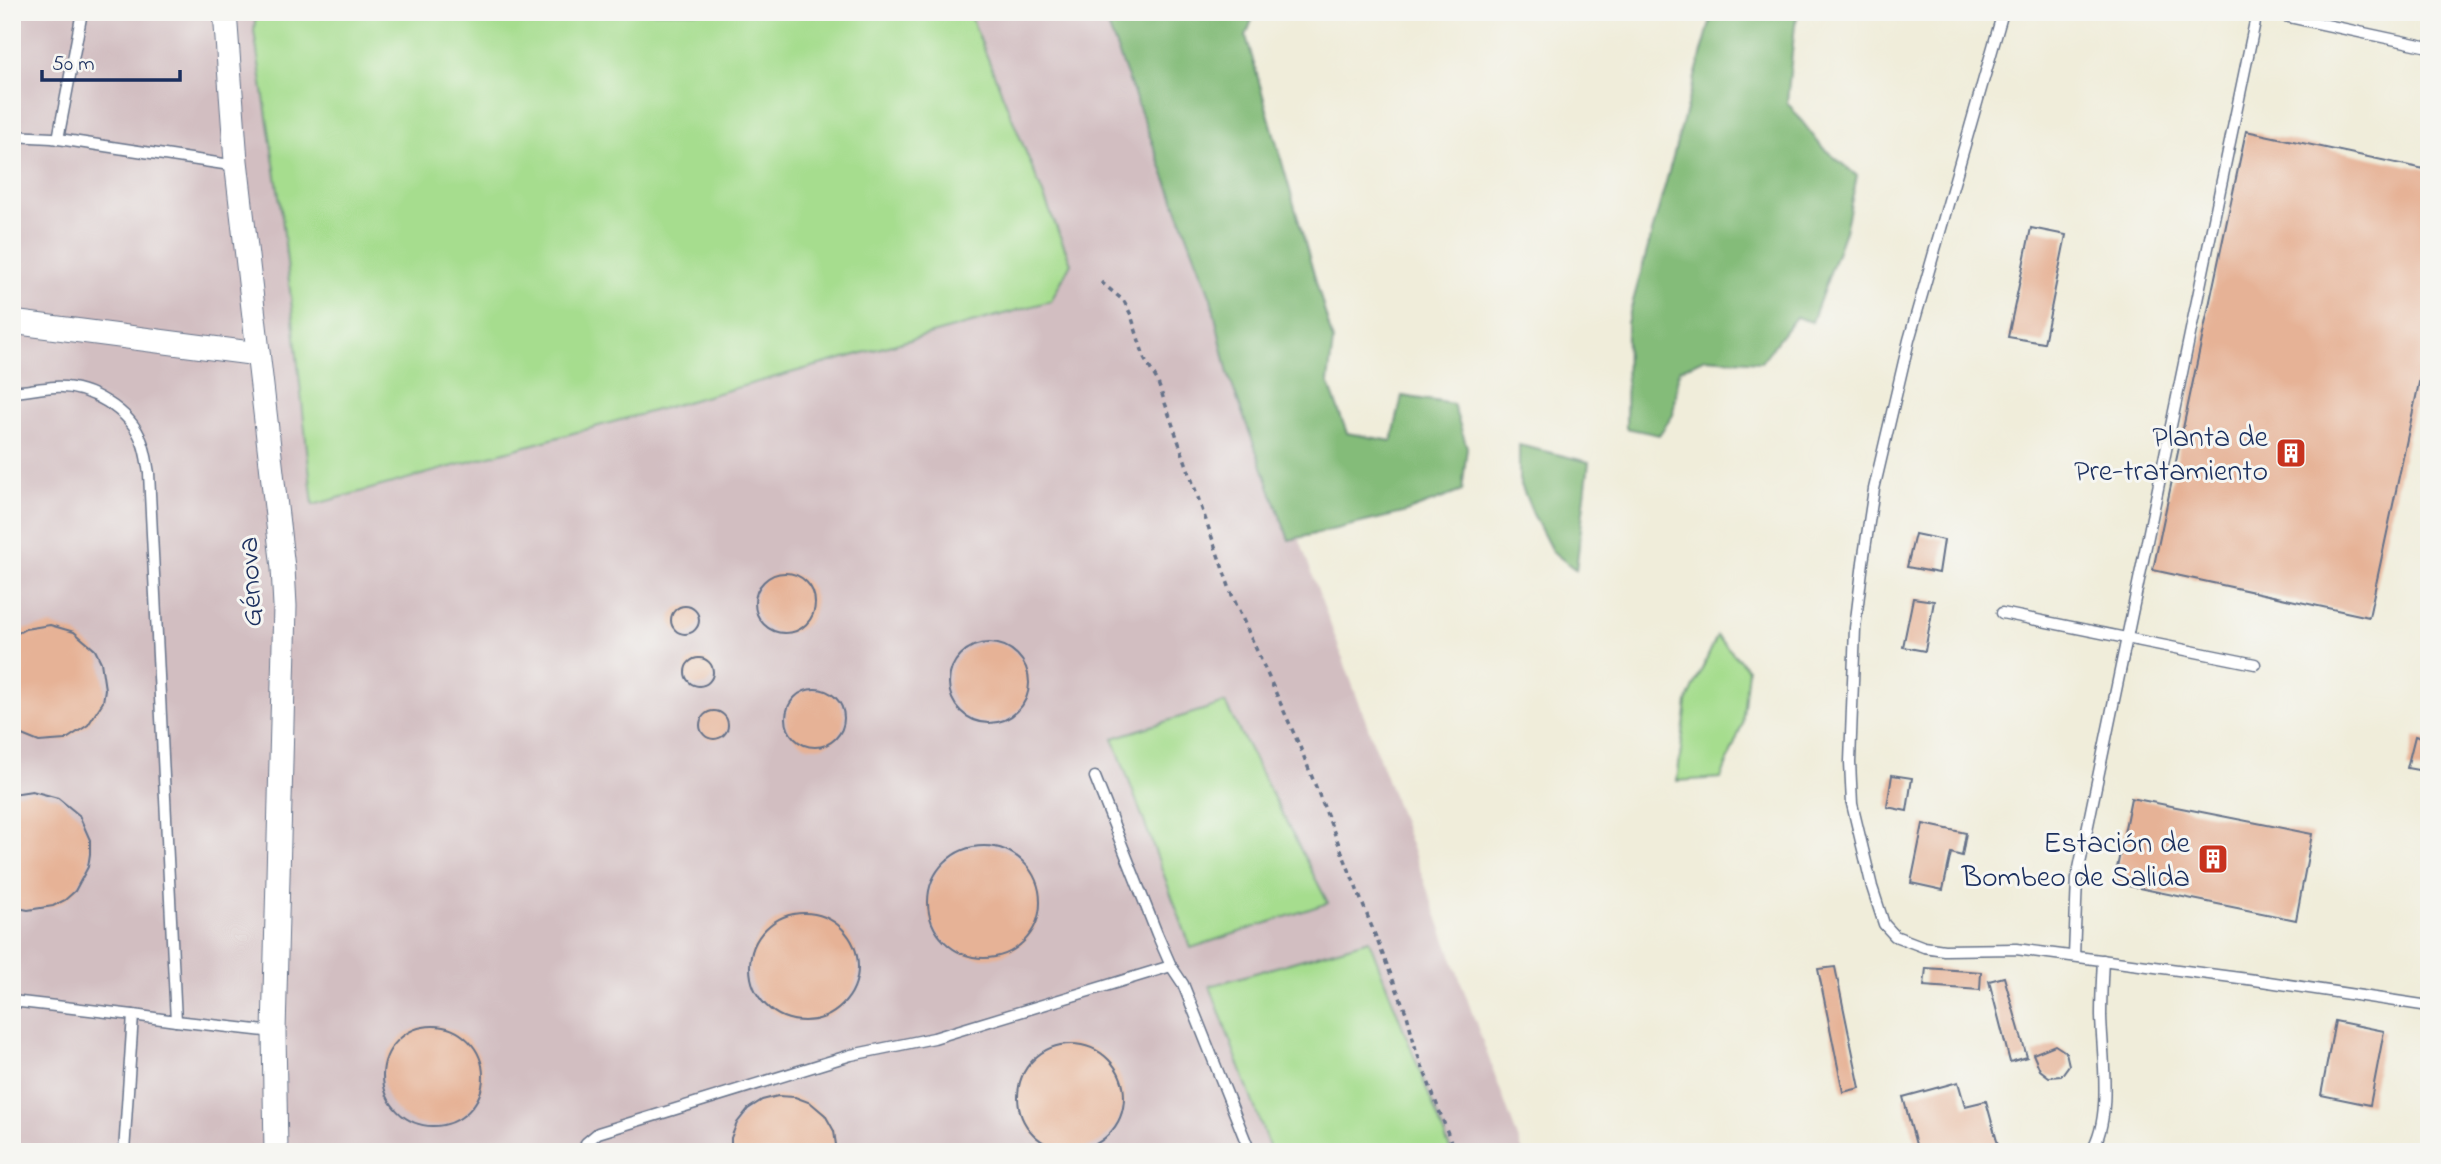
<svg xmlns="http://www.w3.org/2000/svg" width="2441" height="1164" font-family="'Indie Flower',sans-serif">
<style>
.industrial{fill:#d2bec1}
.green{fill:#a6dd8e;stroke:#608676;stroke-width:2}
.forest{fill:#84bc79;stroke:#50766c;stroke-width:2}
.building{fill:#e6b296}
.lines{fill:none;stroke-linecap:round;stroke-linejoin:round}
.lane-casing{stroke:#667289;stroke-width:13}
.street-casing{stroke:#667289;stroke-width:25}
.path{stroke:#667289;stroke-width:3.5;stroke-dasharray:5 5;stroke-linecap:butt}
.lane{stroke:#fff;stroke-width:10}
.street{stroke:#fff;stroke-width:23}
.labels{text-anchor:middle;stroke-width:6;stroke-linejoin:round;paint-order:stroke}
.poi-label{font-size:30px;fill:#1b2f5e;stroke:#f6f6f2;text-anchor:end}
.street-label{font-size:30px;fill:#1b2f5e;stroke:#f6f6f2}
</style>
<rect width="100%" height="100%" fill="#f6f6f2"/>
<filter id="ink" filterUnits="userSpaceOnUse"><feTurbulence type="fractalNoise" baseFrequency=".0143" numOctaves="2"/><feDisplacementMap in="SourceGraphic" scale="14" xChannelSelector="R" yChannelSelector="G"/><feConvolveMatrix kernelMatrix="1 2 1 2 8 2 1 2 1" color-interpolation-filters="sRGB"/></filter>
<filter id="wash" filterUnits="userSpaceOnUse"><feTurbulence type="fractalNoise" baseFrequency=".00686" numOctaves="4" result="noise"/><feDisplacementMap in="SourceGraphic" scale="28" xChannelSelector="R" yChannelSelector="G"/><feGaussianBlur stdDeviation="1.57" result="paint"/><feColorMatrix in="noise" values="0 0 0 0 0 0 0 0 0 0 0 0 0 0 0 0 0 1.4 0 .05"/><feComposite in="paint" operator="in"/></filter>
<g filter="url(#wash)">
<rect width="100%" height="100%" fill="#f0edda"/>
<path class="industrial" d="M 12,12 L 1107,12 L 1523,1152 L 12,1152 Z"/>
<g class="green">
<path d="M 256,12 L 969,12 L 1071,263 L 1051,301 L 313,505 L 282,216 L 254,31 Z"/>
<path d="M 1717,636 L 1748,669 L 1742,725 L 1721,778 L 1677,781 L 1687,702 Z"/>
<path d="M 1225,703 L 1328,903 L 1191,948 L 1113,738 Z"/>
<path d="M 1369,940 L 1451,1152 L 1271,1152 L 1210,986 Z"/>
</g>
<g class="forest">
<path d="M 1103,12 L 1255,12 L 1246,36 L 1333,341 L 1328,382 L 1347,433 L 1392,441 L 1402,396 L 1453,404 L 1467,447 L 1462,491 L 1403,513 L 1289,540 L 1228,374 L 1211,298 Z"/>
<path d="M 1713,12 L 1799,12 L 1795,24 L 1787,102 L 1822,147 L 1857,176 L 1845,231 L 1812,322 L 1796,317 L 1761,362 L 1705,358 L 1679,370 L 1673,415 L 1659,435 L 1626,428 L 1627,323 Z"/>
<path d="M 1519,445 L 1589,462 L 1576,570 L 1552,551 L 1533,514 L 1519,480 Z"/>
</g>
<g id="blocks">
<g class="building">
<path d="M 2246,131 L 2429,170 L 2429,336 L 2369,617 L 2153,570 Z"/>
<path d="M 2031,228 L 2066,235 L 2044,343 L 2008,337 Z"/>
<path d="M 1915,534 L 1944,540 L 1939,573 L 1907,567 Z"/>
<circle cx="785" cy="603" r="30"/>
<path d="M 1913,598 L 1934,601 L 1925,651 L 1903,647 Z"/>
<circle cx="685" cy="620" r="14"/>
<path d="M 50,625 L 74,632 L 95,650 L 101,662 L 105,689 L 103,702 L 88,725 L 65,740 L 39,742 L 12,731 L 12,636 L 25,629 Z"/>
<circle cx="989" cy="683" r="40"/>
<circle cx="699" cy="672" r="14"/>
<circle cx="815" cy="718" r="29"/>
<circle cx="714" cy="725" r="14"/>
<path d="M 2415,736 L 2429,740 L 2429,772 L 2407,768 Z"/>
<path d="M 1892,775 L 1912,778 L 1907,811 L 1887,807 Z"/>
<path d="M 32,791 L 58,798 L 79,815 L 90,840 L 90,854 L 88,867 L 75,891 L 65,900 L 53,906 L 28,910 L 12,907 L 12,794 Z"/>
<path d="M 2131,798 L 2312,834 L 2296,920 L 2114,883 Z"/>
<path d="M 1923,824 L 1966,833 L 1962,856 L 1951,853 L 1943,890 L 1911,883 Z"/>
<circle cx="984" cy="902" r="56"/>
<circle cx="804" cy="967" r="54"/>
<path d="M 1835,967 L 1860,1088 L 1843,1092 L 1818,969 Z"/>
<path d="M 1926,968 L 1981,972 L 1980,990 L 1924,986 Z"/>
<path d="M 2004,977 L 2027,1057 L 2010,1062 L 1989,981 Z"/>
<path d="M 2335,1021 L 2384,1031 L 2370,1105 L 2321,1095 Z"/>
<circle cx="433" cy="1076" r="50"/>
<circle cx="1071" cy="1097" r="53"/>
<path d="M 2055,1045 L 2066,1052 L 2069,1065 L 2061,1076 L 2049,1077 L 2040,1070 L 2033,1054 Z"/>
<path d="M 1958,1082 L 1965,1106 L 1986,1101 L 2000,1152 L 1918,1152 L 1903,1097 Z"/>
<path d="M 778,1096 L 795,1097 L 811,1103 L 825,1115 L 834,1131 L 837,1152 L 731,1152 L 731,1138 L 737,1123 L 748,1109 L 762,1100 Z"/>
</g>
</g>
</g>
<g filter="url(#ink)">
<use href="#blocks" fill-opacity="0" stroke="#667289" stroke-width="2"/>
<g class="lines">
<g class="lane-casing">
<g id="lane">
<path d="M 2003,12 L 1909,340 L 1874,489 L 1863,562 L 1855,628 L 1850,762 L 1852,804 L 1872,887 L 1884,924 L 1895,936 L 1924,947 L 1944,950 L 2016,949 L 2255,980 L 2429,1006"/>
<path d="M 2266,12 L 2429,47"/>
<path d="M 12,136 L 52,138 L 237,166"/>
<path d="M 58,139 L 82,12"/>
<path d="M 12,392 C 26,391 41,388 55,387 C 88,385 131,410 142,442 C 146,452 147,463 149,473 L 176,1021 L 133,1015 L 124,1152"/>
<path d="M 2002,613 L 2255,664"/>
<path d="M 1095,777 L 1157,934 L 1171,966 L 1183,984 L 1250,1152"/>
<path d="M 2074,956 L 2077,878 L 2257,12"/>
<path d="M 12,1001 L 133,1015"/>
<path d="M 176,1021 L 274,1032"/>
<path d="M 585,1152 L 586,1143 L 598,1133 L 851,1055 L 934,1038 L 1171,966"/>
<path d="M 2091,1152 C 2113,1118 2102,1055 2101,1016 C 2101,997 2102,979 2103,960"/>
</g>
</g>
<g class="street-casing">
<g id="street">
<path d="M 225,12 L 236,161 L 283,568 L 285,606 L 274,1032 L 276,1152"/>
<path d="M 12,322 L 258,354"/>
</g>
</g>
<path class="path" d="M 1101,282 L 1124,301 L 1131,315 L 1145,360 L 1157,380 L 1232,595 L 1300,747 L 1407,1015 L 1416,1050 L 1455,1152"/>
<use href="#lane" class="lane"/>
<use href="#street" class="street"/>
</g>
</g>
<defs>
<g id="building-square" transform="scale(1.575)"><rect x="-9" y="-9" width="18" height="18" rx="4" fill="#c8321e" stroke="#f6f6f2"/><path d="M-4-6H4V6H1V3H-1V6H-4ZM-2.5-4.3h1.7v1.8h-1.7ZM.8-4.3h1.7v1.8H.8ZM-2.5-1h1.7V.8h-1.7ZM.8-1h1.7V.8H.8Z" fill="#fff"/></g>
</defs>
<g fill-rule="evenodd">
<use href="#building-square" x="2291" y="453"/>
<use href="#building-square" x="2213" y="859"/>
</g>
<g class="labels">
<g class="poi-label">
<text x="2268" y="446">Planta de<tspan x="2268" dy="34">Pre-tratamiento</tspan></text>
<text x="2190" y="852">Estación de<tspan x="2190" dy="34">Bombeo de Salida</tspan></text>
</g>
<g class="street-label">
<text transform="translate(249 582) rotate(-93)" y="10">Génova</text>
</g>
</g>
<rect width="2441" height="1164" fill="none" stroke="#f6f6f2" stroke-width="42"/>
<path d="M42 70v10h138v-10" fill="none" stroke="#1b2f5e" stroke-width="3.5"/>
<text x="52" y="70" font-size="21" fill="#1b2f5e" stroke="#f6f6f2" stroke-width="5" paint-order="stroke">50 m</text>
</svg>
